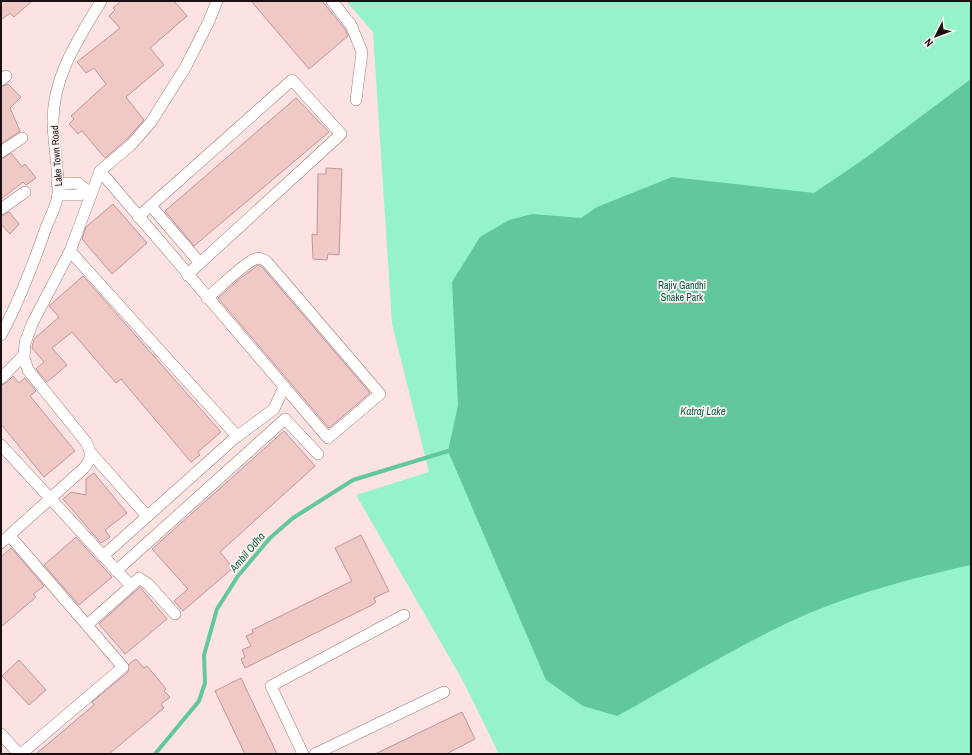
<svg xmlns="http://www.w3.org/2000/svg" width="972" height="755" font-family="'Archivo Narrow',sans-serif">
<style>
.green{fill:#96f3c9}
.water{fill:#62c79c}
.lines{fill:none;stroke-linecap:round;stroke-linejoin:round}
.stream{stroke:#62c79c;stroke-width:4}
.building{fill:#f0c8c6;stroke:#bd9796}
.minor-casing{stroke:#9d7877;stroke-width:12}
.minor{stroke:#fff;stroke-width:11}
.labels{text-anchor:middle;stroke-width:3.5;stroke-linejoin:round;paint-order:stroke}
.street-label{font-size:10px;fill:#1c0f0f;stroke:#fdf5f4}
.park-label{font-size:10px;fill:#03583d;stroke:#fdf5f4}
.water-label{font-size:11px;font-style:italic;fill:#105f43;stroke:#fdf5f4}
</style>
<rect width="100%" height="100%" fill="#fce3e2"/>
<path class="green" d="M 346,1 L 971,1 L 971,754 L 499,754 L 463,681 L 356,495 L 429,472 L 392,324 L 373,32 Z"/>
<path class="water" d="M 971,79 L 971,565 C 917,577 863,591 812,612 C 744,641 681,681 617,716 L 583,706 L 546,680 L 448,451 L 458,405 L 452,282 L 480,237 L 509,220 L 532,214 L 581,218 L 597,207 L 672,177 L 814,193 L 864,159 Z"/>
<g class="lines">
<path class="stream" d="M 155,754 L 199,701 L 205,683 L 204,655 L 217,609 L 238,576 L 270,538 L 293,518 L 353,480 L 448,451"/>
</g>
<g class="building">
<path d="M 1,1 L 32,1 L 14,17 L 10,13 L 1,20 Z"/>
<path d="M 121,1 L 174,1 L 187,16 L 150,48 L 164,65 L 126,97 L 144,120 L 126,140 L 105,158 L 82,131 L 78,134 L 69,124 L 74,119 L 71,116 L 106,84 L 94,68 L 86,73 L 77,62 L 120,28 L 109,16 L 115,10 L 113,8 Z"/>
<path d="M 251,1 L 322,1 L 345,29 L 348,36 L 309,69 Z"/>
<path d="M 8,84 L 21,97 L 10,108 L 20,131 L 1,144 L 1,87 Z"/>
<path d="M 296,98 L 329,132 L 194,246 L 165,211 Z"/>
<path d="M 11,153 L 22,167 L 25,164 L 36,178 L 26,185 L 23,182 L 1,199 L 1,159 Z"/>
<path d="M 326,168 L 342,169 L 339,255 L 328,254 L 327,260 L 313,259 L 312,234 L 317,235 L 318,174 L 326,174 Z"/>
<path d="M 113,204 L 147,243 L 112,274 L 82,239 L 86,227 Z"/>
<path d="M 9,212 L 19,224 L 10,234 L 1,224 L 1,216 Z"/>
<path d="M 258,265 L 262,267 L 370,393 L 329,428 L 218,298 L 242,277 Z"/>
<path d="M 83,276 L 221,432 L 198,452 L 200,455 L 191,462 L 121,379 L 116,383 L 72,332 L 52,348 L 67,365 L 47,382 L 36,369 L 44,362 L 32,348 L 34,339 L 59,317 L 49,306 Z"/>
<path d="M 13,376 L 19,383 L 25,378 L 36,391 L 30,396 L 75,451 L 44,477 L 1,424 L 1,385 L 6,383 Z"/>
<path d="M 284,431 L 315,466 L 220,552 L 233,568 L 183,611 L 174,601 L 188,589 L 152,549 Z"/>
<path d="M 94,473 L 127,513 L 105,530 L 110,537 L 101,543 L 63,499 L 71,492 L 86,495 L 86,479 Z"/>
<path d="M 361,535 L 389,591 L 374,598 L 376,602 L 372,605 L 245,668 L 241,659 L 245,657 L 242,650 L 251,646 L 246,636 L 253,633 L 252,630 L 352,581 L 335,548 Z"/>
<path d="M 76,537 L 112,577 L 79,605 L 44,565 Z"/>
<path d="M 11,548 L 44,586 L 33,594 L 36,597 L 1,627 L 1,557 Z"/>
<path d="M 140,587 L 167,619 L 125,654 L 99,624 Z"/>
<path d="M 136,659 L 144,668 L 147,666 L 166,689 L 164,691 L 170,697 L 161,704 L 164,708 L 109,754 L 36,754 L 94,705 L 92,702 L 128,672 L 129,664 Z"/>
<path d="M 19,660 L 46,690 L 29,705 L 2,676 Z"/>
<path d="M 241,678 L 277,754 L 245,754 L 215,691 Z"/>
<path d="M 462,712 L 475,739 L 446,754 L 375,754 Z"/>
</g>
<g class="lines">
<g class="minor-casing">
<g id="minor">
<path d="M 332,1 L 351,25 L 362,52 L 356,100"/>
<path d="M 1,80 L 6,76"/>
<path d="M 1,152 L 22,138"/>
<path d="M 100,171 L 328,438 L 380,394 L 267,262 C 263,259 260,257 255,259 C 243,264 218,289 207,298"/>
<path d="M 57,184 L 78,183 L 85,189"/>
<path d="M 58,195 L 80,195 L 85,189"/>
<path d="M 151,206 L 200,263"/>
<path d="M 1,209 L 25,192"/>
<path d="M 138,217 L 292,80 L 341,134 L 187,275"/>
<path d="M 70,251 L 237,436 L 103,556"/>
<path d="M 1,335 C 20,300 34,262 47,225 C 51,216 57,204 58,194 C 59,171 54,147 53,124 C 52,77 78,40 101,1"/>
<path d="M 1,378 L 24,355"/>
<path d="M 235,438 L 274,409 L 284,387"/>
<path d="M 1,445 L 131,586 L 87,625"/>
<path d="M 91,453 L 147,516"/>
<path d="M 10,536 L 123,667 L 21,754"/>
<path d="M 1,543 L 84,468 C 92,458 92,453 86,442 L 28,370 L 24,358 L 25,343 L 32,324 L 70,251 L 100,171 L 131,145 L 151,122 L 185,68 L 209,21 L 217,1"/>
<path d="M 116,571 L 285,419 L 318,454"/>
<path d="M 131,586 L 139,578 L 148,584 L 175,614"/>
<path d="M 1,734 L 19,754"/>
<path d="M 303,754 L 271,686 L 404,615"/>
<path d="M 315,754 L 444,692"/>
</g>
</g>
<use href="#minor" class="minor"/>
</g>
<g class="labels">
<g class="street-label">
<text transform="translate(56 156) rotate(-94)" y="4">Lake Town Road</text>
</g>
<g class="park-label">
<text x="682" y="289">Rajiv Gandhi<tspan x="682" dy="12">Snake Park</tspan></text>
</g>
<g class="water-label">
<text x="703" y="415">Katraj Lake</text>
<text transform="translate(247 552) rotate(-50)" y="4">Ambil Odha</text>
</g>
</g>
<rect width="972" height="755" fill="none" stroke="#1c0f0f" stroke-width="4"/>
<g transform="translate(936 36) rotate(228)" stroke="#fdf5f4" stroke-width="3" paint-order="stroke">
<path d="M0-3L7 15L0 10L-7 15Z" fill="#1c0f0f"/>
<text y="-6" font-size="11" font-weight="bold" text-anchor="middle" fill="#1c0f0f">N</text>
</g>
</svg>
